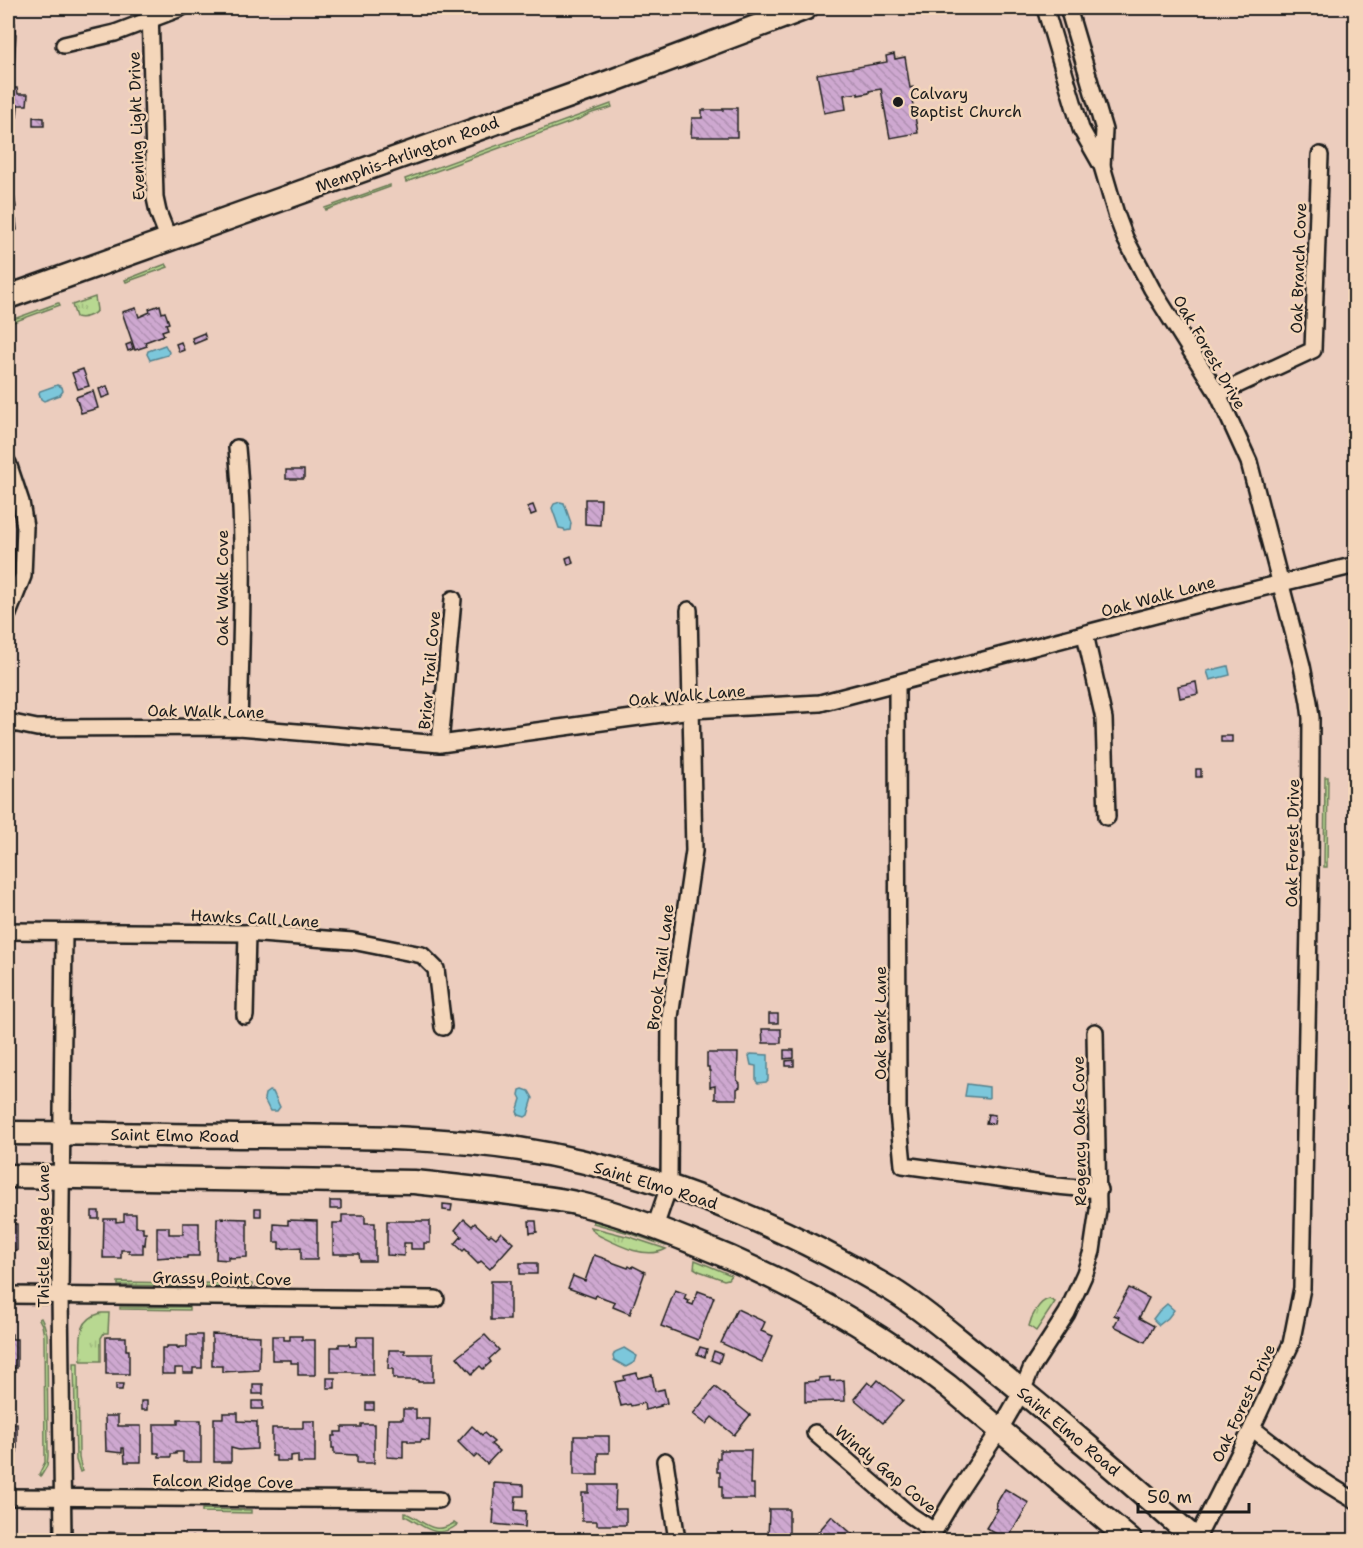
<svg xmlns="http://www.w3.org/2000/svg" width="1363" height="1548" font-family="'Shantell Sans',sans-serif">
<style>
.grass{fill:url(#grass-tufts);stroke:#6a7a56;stroke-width:1.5}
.water{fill:#7cc7db;stroke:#56838f;stroke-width:1.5}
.building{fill:url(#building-back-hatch);stroke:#1c1c1c;stroke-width:1.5}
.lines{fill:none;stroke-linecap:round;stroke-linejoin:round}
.street-casing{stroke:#1c1c1c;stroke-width:20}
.secondary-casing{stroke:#1c1c1c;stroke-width:27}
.street{stroke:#f4d6ba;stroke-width:15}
.secondary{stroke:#f4d6ba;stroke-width:22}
.poi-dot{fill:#1c1c1c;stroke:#f4d6ba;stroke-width:2}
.labels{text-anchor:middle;stroke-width:5;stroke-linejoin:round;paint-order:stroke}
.poi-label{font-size:16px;fill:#1c1c1c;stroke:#f4d6ba;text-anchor:start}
.street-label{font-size:16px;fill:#1c1c1c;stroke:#f4d6ba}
</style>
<defs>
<pattern id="grass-tufts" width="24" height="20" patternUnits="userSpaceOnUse" patternTransform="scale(1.5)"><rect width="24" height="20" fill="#b8d891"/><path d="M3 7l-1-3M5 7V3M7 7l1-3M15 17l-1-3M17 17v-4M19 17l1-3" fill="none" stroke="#9eb97c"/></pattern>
<pattern id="building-back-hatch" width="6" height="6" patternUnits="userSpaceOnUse" patternTransform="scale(1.5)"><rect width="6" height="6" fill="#cea8d0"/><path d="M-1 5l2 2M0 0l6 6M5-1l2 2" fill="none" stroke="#b090b2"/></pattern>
</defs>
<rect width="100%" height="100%" fill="#eccdbe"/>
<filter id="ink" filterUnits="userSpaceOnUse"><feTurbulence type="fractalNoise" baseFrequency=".0167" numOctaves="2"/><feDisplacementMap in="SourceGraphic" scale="12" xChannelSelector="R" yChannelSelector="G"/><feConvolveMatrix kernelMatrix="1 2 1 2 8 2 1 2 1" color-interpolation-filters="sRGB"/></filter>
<g filter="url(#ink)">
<g class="grass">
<path d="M 611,104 L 612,107 C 602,111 590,112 582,118 L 406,182 L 405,179 Z"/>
<path d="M 390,185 L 390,187 L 326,210 L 325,208 Z"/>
<path d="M 166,264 L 168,267 L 126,282 L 125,280 Z"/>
<path d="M 95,297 L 97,310 C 93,316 83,319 76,317 L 72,305 Z"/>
<path d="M 58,303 L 59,303 L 60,305 L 8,324 L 8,321 Z"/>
<path d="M 1325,777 L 1328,777 L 1327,867 L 1324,867 Z"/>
<path d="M 594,1220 L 667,1243 L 666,1246 L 629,1233 L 593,1223 Z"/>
<path d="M 591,1227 L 630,1237 L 666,1249 C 646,1260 618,1245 600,1236 L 594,1232 Z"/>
<path d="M 695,1260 L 731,1275 L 728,1279 L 724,1280 L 699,1271 L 694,1268 Z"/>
<path d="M 118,1282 L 186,1283 L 186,1286 L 118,1285 Z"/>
<path d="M 198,1283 L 252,1284 L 252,1287 L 198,1286 Z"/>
<path d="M 1049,1299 L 1055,1302 L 1036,1331 L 1029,1326 C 1031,1317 1039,1301 1049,1299 Z"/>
<path d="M 120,1307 L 189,1307 L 189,1310 L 120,1309 Z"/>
<path d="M 101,1313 L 109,1313 L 108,1333 L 104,1333 L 101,1338 L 101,1361 L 81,1361 C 81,1340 76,1320 101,1313 Z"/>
<path d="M 41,1318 L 44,1324 L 47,1334 L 48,1456 L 47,1466 L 41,1476 L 39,1474 L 45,1462 L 45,1455 L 44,1336 L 42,1325 L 39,1319 Z"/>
<path d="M 74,1363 L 78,1363 L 79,1458 L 82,1471 L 80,1472 L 76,1460 Z"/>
<path d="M 202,1509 L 251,1510 L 251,1513 L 202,1512 Z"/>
<path d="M 405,1513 C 424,1520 432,1537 454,1523 L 457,1525 C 436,1541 423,1525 405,1516 Z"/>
</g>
<g class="water">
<path d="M 165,345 L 169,352 L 168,355 L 150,360 L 147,354 L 148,351 Z"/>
<path d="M 57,385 L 62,387 L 63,391 L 60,395 L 44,401 L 41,399 L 39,393 L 40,391 Z"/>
<path d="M 560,502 L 564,503 L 571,523 L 570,530 L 565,531 L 564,529 L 559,528 L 552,508 L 554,504 Z"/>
<path d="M 1228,666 L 1230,675 L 1210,680 L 1207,671 Z"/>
<path d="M 751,1054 L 768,1055 L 768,1080 L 766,1082 L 758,1083 L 756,1081 L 756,1066 L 751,1065 L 749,1056 Z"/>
<path d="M 967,1084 L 989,1087 L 989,1098 L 965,1096 Z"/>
<path d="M 523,1089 L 529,1091 L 533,1098 L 528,1115 L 525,1117 L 519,1115 L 517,1112 L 521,1099 L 519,1095 L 520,1090 Z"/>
<path d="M 269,1091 L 273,1092 L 280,1107 L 277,1111 L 270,1111 L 264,1099 L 265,1094 Z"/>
<path d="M 1167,1304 L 1174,1310 L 1168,1318 L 1159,1325 L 1153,1319 L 1159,1311 Z"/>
<path d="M 624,1348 L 637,1356 L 635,1362 L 626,1367 L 614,1360 L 613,1356 L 615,1352 Z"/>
</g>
<g class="building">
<path d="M 8,23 L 15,23 L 15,34 L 16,34 L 14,67 L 8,67 Z"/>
<path d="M 894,54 L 895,59 L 905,57 L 910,88 L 913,87 L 914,95 L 911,95 L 918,133 L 890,138 L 881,89 L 869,91 L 869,93 L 858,95 L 858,93 L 844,95 L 846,109 L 824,113 L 817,74 L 887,62 L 886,56 Z"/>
<path d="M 8,88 L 17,88 L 18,94 L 28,94 L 27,105 L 16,105 L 18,106 L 17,117 L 15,117 L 15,125 L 8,125 Z"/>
<path d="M 723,108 L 737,108 L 737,137 L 691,137 L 692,118 L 702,118 L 702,110 L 723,110 Z"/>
<path d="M 33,117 L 44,118 L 44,126 L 33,126 Z"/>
<path d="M 14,195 L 16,207 L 9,208 L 11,221 L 16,220 L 17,230 L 8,232 L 8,196 Z"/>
<path d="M 160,305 L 162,313 L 165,312 L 169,323 L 166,324 L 168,329 L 162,331 L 164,335 L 145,342 L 147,346 L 135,350 L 122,312 L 136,308 L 139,317 L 150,312 L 149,309 Z"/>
<path d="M 204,333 L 206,339 L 194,344 L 192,338 Z"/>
<path d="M 181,342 L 184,350 L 179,352 L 176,344 Z"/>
<path d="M 131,343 L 133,349 L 128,351 L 126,345 Z"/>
<path d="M 83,369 L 89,386 L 78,389 L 72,373 Z"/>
<path d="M 107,386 L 110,395 L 102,398 L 99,389 Z"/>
<path d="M 93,391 L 98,408 L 81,413 L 76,397 Z"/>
<rect x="286" y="470" width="18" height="9"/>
<path d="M 585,499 L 601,499 L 600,525 L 585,524 Z"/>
<path d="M 533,505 L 536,513 L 531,515 L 527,507 Z"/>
<path d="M 571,556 L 573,563 L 568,565 L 566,558 Z"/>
<path d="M 1196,682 L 1198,694 L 1180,698 L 1178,686 Z"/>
<rect x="1221" y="736" width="11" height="6"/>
<rect x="1196" y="769" width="5" height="8"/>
<path d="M 1353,779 L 1356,779 L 1356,794 L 1352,794 Z"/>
<path d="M 1355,832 L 1356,867 L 1354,867 L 1354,860 L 1352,860 L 1352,847 L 1354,847 Z"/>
<path d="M 1355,897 L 1356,897 L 1356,940 L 1350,940 L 1350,925 L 1355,924 Z"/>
<rect x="769" y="1014" width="9" height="9"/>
<path d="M 762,1029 L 781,1029 L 781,1043 L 763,1043 Z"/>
<path d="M 784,1050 L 794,1050 L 794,1058 L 784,1059 Z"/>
<path d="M 707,1053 L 738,1053 L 737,1080 L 740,1083 L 740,1087 L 737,1089 L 737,1099 L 715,1099 L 715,1086 L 710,1087 L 710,1071 L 709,1071 L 709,1067 L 707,1067 Z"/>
<path d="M 794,1060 L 794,1066 L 786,1066 L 786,1061 Z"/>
<path d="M 988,1114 L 995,1115 L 994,1124 L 986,1123 Z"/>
<rect x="330" y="1201" width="11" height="8"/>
<path d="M 443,1204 L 452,1205 L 451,1211 L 443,1210 Z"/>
<rect x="255" y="1208" width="6" height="8"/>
<rect x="92" y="1211" width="7" height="8"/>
<path d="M 124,1214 L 136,1214 L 136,1227 L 143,1227 L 143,1233 L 146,1233 L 145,1245 L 143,1244 L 143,1253 L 129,1253 L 129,1250 L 121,1250 L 121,1258 L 103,1258 L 104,1219 L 116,1219 L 116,1222 L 124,1221 Z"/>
<path d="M 342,1215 L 365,1215 L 365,1223 L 375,1223 L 375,1261 L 360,1261 L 359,1254 L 333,1254 L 333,1223 L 342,1223 Z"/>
<path d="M 217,1218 L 247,1219 L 247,1257 L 230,1258 L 230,1257 L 228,1256 L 228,1260 L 216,1259 Z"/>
<path d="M 464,1219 L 472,1226 L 475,1223 L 489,1236 L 491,1234 L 496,1238 L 501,1232 L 513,1243 L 490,1269 L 481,1261 L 478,1264 L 468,1254 L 469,1253 L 465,1249 L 463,1251 L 455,1244 L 462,1236 L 455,1230 Z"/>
<path d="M 288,1220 L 317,1221 L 317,1260 L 301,1260 L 301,1247 L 279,1249 L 279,1242 L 274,1242 L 274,1224 L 288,1225 Z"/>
<path d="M 387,1221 L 430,1221 L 430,1243 L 424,1243 L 424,1249 L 411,1249 L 411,1243 L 404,1243 L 404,1256 L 387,1255 Z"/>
<path d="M 529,1221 L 536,1221 L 537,1232 L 530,1233 Z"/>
<path d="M 183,1223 L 199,1223 L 199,1256 L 187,1256 L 187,1258 L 169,1257 L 157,1258 L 157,1227 L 169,1227 L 169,1234 L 183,1234 Z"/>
<rect x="8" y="1224" width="9" height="27"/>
<path d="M 594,1255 L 606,1259 L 606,1260 L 628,1268 L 629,1266 L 632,1268 L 633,1266 L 645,1272 L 630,1314 L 613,1307 L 615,1302 L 596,1295 L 595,1298 L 568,1288 L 573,1276 L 585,1281 Z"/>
<rect x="520" y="1263" width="17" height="11"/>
<rect x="491" y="1281" width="19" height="39"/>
<path d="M 1129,1288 L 1149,1298 L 1139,1318 L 1154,1326 L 1145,1342 L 1114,1326 L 1119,1317 L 1114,1315 Z"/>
<path d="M 675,1290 L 686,1294 L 684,1299 L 689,1301 L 688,1303 L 693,1305 L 698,1291 L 714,1297 L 698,1340 L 661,1326 Z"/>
<path d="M 737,1309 L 765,1322 L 761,1331 L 773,1336 L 762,1362 L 721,1343 Z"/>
<path d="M 8,1334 L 12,1334 L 12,1339 L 17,1339 L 17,1368 L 8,1368 Z"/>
<path d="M 212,1334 L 260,1336 L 259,1370 L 222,1372 L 222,1366 L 212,1366 Z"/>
<path d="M 187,1335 L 202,1335 L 202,1368 L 193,1368 L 193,1373 L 183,1373 L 183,1368 L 175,1368 L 175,1374 L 162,1374 L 162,1348 L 167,1348 L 167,1346 L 177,1346 L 177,1348 L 179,1348 L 179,1347 L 187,1347 Z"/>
<path d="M 485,1335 L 499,1350 L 489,1359 L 491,1362 L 483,1369 L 480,1366 L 472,1374 L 457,1357 Z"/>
<path d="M 272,1336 L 284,1336 L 284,1340 L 290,1340 L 290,1336 L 302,1336 L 302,1340 L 315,1340 L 315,1375 L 298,1375 L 298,1363 L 291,1363 L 291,1360 L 272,1360 Z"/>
<path d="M 106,1337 L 126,1337 L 126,1350 L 129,1350 L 129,1374 L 106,1374 Z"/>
<path d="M 357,1337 L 373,1337 L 373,1375 L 361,1375 L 361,1373 L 353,1373 L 353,1372 L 331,1372 L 331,1347 L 339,1347 L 339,1344 L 349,1344 L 350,1347 L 350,1346 L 356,1346 Z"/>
<path d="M 700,1347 L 707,1349 L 705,1357 L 697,1354 Z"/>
<path d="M 389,1350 L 405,1350 L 405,1354 L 433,1354 L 433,1382 L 418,1382 L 418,1380 L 397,1380 L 397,1378 L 393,1378 L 393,1369 L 388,1369 Z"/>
<path d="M 714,1351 L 722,1354 L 719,1363 L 711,1360 Z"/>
<path d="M 637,1373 L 638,1378 L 652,1375 L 655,1391 L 664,1389 L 667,1403 L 660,1405 L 661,1406 L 645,1410 L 644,1403 L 631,1406 L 630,1404 L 621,1406 L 615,1382 L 625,1380 L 624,1376 Z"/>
<path d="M 830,1377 L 830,1381 L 844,1380 L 845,1401 L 805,1402 L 805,1382 L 819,1381 L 819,1378 Z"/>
<rect x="327" y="1378" width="8" height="10"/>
<path d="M 878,1380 L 903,1400 L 883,1423 L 854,1399 L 868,1382 L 873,1386 Z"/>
<path d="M 116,1384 L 123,1384 L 122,1390 L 116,1390 Z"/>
<rect x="253" y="1384" width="10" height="10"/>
<path d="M 715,1387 L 750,1415 L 734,1435 L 712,1417 L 706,1424 L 693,1414 Z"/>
<rect x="141" y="1401" width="6" height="9"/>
<rect x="252" y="1401" width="11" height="8"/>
<rect x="366" y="1403" width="8" height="7"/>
<path d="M 403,1409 L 416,1409 L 416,1419 L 430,1419 L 429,1441 L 421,1440 L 421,1442 L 408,1442 L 408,1440 L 403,1440 L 403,1458 L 387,1457 L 388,1419 L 403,1419 Z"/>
<path d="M 223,1413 L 238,1413 L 238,1421 L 257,1422 L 257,1449 L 239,1450 L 231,1448 L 231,1462 L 214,1462 L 214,1418 L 223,1418 Z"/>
<path d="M 105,1416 L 118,1416 L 118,1426 L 141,1426 L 141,1462 L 125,1462 L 124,1448 L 122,1448 L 122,1453 L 106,1451 Z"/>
<path d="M 178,1420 L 201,1420 L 201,1462 L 183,1462 L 183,1452 L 176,1452 L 176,1454 L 171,1454 L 171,1457 L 159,1457 L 159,1453 L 154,1453 L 154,1424 L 178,1424 Z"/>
<path d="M 303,1421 L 315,1421 L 315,1463 L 298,1463 L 298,1455 L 290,1456 L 290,1461 L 276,1461 L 276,1456 L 272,1456 L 272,1428 L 303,1428 Z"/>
<path d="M 8,1424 L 17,1424 L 17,1452 L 13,1452 L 13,1457 L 8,1457 Z"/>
<path d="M 361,1424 L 374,1424 L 374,1463 L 357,1463 L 357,1455 L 334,1454 L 334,1448 L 332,1448 L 332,1436 L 335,1436 L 335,1432 L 342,1432 L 342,1427 L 361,1427 Z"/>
<path d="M 472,1426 L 482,1435 L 484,1433 L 494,1442 L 491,1444 L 499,1451 L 487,1464 L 477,1455 L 474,1458 L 458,1442 Z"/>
<path d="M 574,1436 L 609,1436 L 609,1453 L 598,1453 L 598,1475 L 574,1475 Z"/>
<path d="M 720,1450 L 751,1450 L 750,1484 L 754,1484 L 754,1499 L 722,1499 L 722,1486 L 720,1486 L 720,1472 L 717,1472 L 717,1458 L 720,1458 Z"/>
<path d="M 494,1483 L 524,1485 L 524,1496 L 516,1496 L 515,1510 L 526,1511 L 525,1527 L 493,1524 L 494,1510 L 492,1510 L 494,1494 Z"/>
<path d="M 589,1485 L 616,1485 L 615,1509 L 626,1509 L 626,1525 L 597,1525 L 597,1521 L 582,1521 L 582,1493 L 589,1493 Z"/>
<path d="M 1005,1489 L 1029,1503 L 1007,1540 L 986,1528 L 998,1509 L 996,1508 L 997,1505 L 996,1504 Z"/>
<path d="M 769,1509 L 789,1509 L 789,1540 L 768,1540 Z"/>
<path d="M 832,1516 L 858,1539 L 860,1537 L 863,1540 L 827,1540 L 818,1532 Z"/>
<path d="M 109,1532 L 130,1533 L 130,1536 L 145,1536 L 145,1540 L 109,1540 Z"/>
<rect x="8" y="1535" width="7" height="5"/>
<rect x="189" y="1537" width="15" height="3"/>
<path d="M 296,1537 L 296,1540 L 280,1540 L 280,1538 Z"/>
<rect x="247" y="1538" width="17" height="2"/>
<rect x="333" y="1538" width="17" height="2"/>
</g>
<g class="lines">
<g class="street-casing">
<g id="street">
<path d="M 150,8 L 155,198 L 158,212 L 169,240"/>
<path d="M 1045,8 L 1081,129 L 1102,166 L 1116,214 L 1125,238 L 1152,289 L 1218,394 L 1249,462 L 1302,666 L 1309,702 L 1311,718 L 1310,872 L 1302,1288 L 1291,1344 L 1252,1428 L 1196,1540"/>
<path d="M 1068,8 L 1104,130 L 1102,166"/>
<path d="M 64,45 L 115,33 L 181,8"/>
<path d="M 1218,394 L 1313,350 L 1320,155"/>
<path d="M 237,448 C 246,541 241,635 239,727"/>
<path d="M 8,463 L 21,502 L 25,527 L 23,576 L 8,614"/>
<path d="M 1085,634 L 1104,719 L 1107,817"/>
<path d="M 897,683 L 898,1112 L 903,1165 L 1057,1186 L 1099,1190"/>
<path d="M 8,722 L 37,728 L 239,727 L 440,744 L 691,710 L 820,703 L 1224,597 L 1356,565"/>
<path d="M 440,744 L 453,599"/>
<path d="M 8,931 L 247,933 L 352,941 L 422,955 L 436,969 L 443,1027"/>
<path d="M 245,1016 L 247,933"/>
<path d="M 655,1227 L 669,1186 L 670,1017 L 694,851 L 689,610"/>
<path d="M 8,1295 L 436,1299"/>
<path d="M 1252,1428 C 1285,1454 1318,1480 1356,1501"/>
<path d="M 815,1433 L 910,1515 L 934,1531"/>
<path d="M 665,1461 L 677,1540"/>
<path d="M 8,1497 L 439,1500"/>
<path d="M 63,1540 L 60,1295 L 64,932"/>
<path d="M 929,1540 L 953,1500 L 999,1431 L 1022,1391 L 1032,1367 L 1067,1313 L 1085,1273 L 1092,1251 L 1098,1210 L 1095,1032"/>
</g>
</g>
<g class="secondary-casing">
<g id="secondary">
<path d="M 8,297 L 609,82 L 806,8"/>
<path d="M 8,1133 C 93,1133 178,1136 264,1136 C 349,1137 434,1136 519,1149 C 652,1170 777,1222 892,1290 C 923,1309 952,1335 981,1358 C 1054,1416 1125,1478 1196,1540"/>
<path d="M 8,1176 L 414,1182 C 453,1186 492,1190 531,1196 C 547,1198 564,1200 580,1204 C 618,1213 655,1227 692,1242 C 783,1278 870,1326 948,1386 L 1130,1540"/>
</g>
</g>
<use href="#street" class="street"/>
<use href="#secondary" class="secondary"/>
</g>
</g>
<circle class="poi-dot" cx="898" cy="102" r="6"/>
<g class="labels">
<g class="poi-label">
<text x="910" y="99">Calvary<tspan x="910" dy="18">Baptist Church</tspan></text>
</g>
<g class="street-label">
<text transform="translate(136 126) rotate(-92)" y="6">Evening Light Drive</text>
<text transform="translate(407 154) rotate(-20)" y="6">Memphis-Arlington Road</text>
<text transform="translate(1298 268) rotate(-88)" y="6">Oak Branch Cove</text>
<text transform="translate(1210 352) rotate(60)" y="6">Oak Forest Drive</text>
<text transform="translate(222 588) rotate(-90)" y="6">Oak Walk Cove</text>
<text transform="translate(1158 596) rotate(-15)" y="6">Oak Walk Lane</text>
<text transform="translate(429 670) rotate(-85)" y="6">Briar Trail Cove</text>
<text transform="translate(687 695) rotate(-5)" y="6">Oak Walk Lane</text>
<text transform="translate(206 711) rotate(1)" y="6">Oak Walk Lane</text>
<text transform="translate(1292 843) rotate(-89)" y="6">Oak Forest Drive</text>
<text transform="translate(255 918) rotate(3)" y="6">Hawks Call Lane</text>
<text transform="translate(660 967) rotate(-83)" y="6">Brook Trail Lane</text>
<text transform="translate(880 1023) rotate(-90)" y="6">Oak Bark Lane</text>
<text transform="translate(1079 1131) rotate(-91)" y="6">Regency Oaks Cove</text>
<text transform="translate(175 1135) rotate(1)" y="6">Saint Elmo Road</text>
<text transform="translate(656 1185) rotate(17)" y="6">Saint Elmo Road</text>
<text transform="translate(43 1236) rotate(-90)" y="6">Thistle Ridge Lane</text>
<text transform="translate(222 1278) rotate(1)" y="6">Grassy Point Cove</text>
<text transform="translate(1243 1403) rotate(-65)" y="6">Oak Forest Drive</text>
<text transform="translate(1069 1431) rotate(40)" y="6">Saint Elmo Road</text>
<text transform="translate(886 1469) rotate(40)" y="6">Windy Gap Cove</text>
<text transform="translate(223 1481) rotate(1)" y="6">Falcon Ridge Cove</text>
</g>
</g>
<rect width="1363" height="1548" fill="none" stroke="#f4d6ba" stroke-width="30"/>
<rect x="15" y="15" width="1333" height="1518" fill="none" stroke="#1c1c1c" stroke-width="2" filter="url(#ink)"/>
<path d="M1138 1503v9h111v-9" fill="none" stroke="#1c1c1c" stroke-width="3"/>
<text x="1147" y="1503" font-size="18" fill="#1c1c1c" stroke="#f4d6ba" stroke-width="4.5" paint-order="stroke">50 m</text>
</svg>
